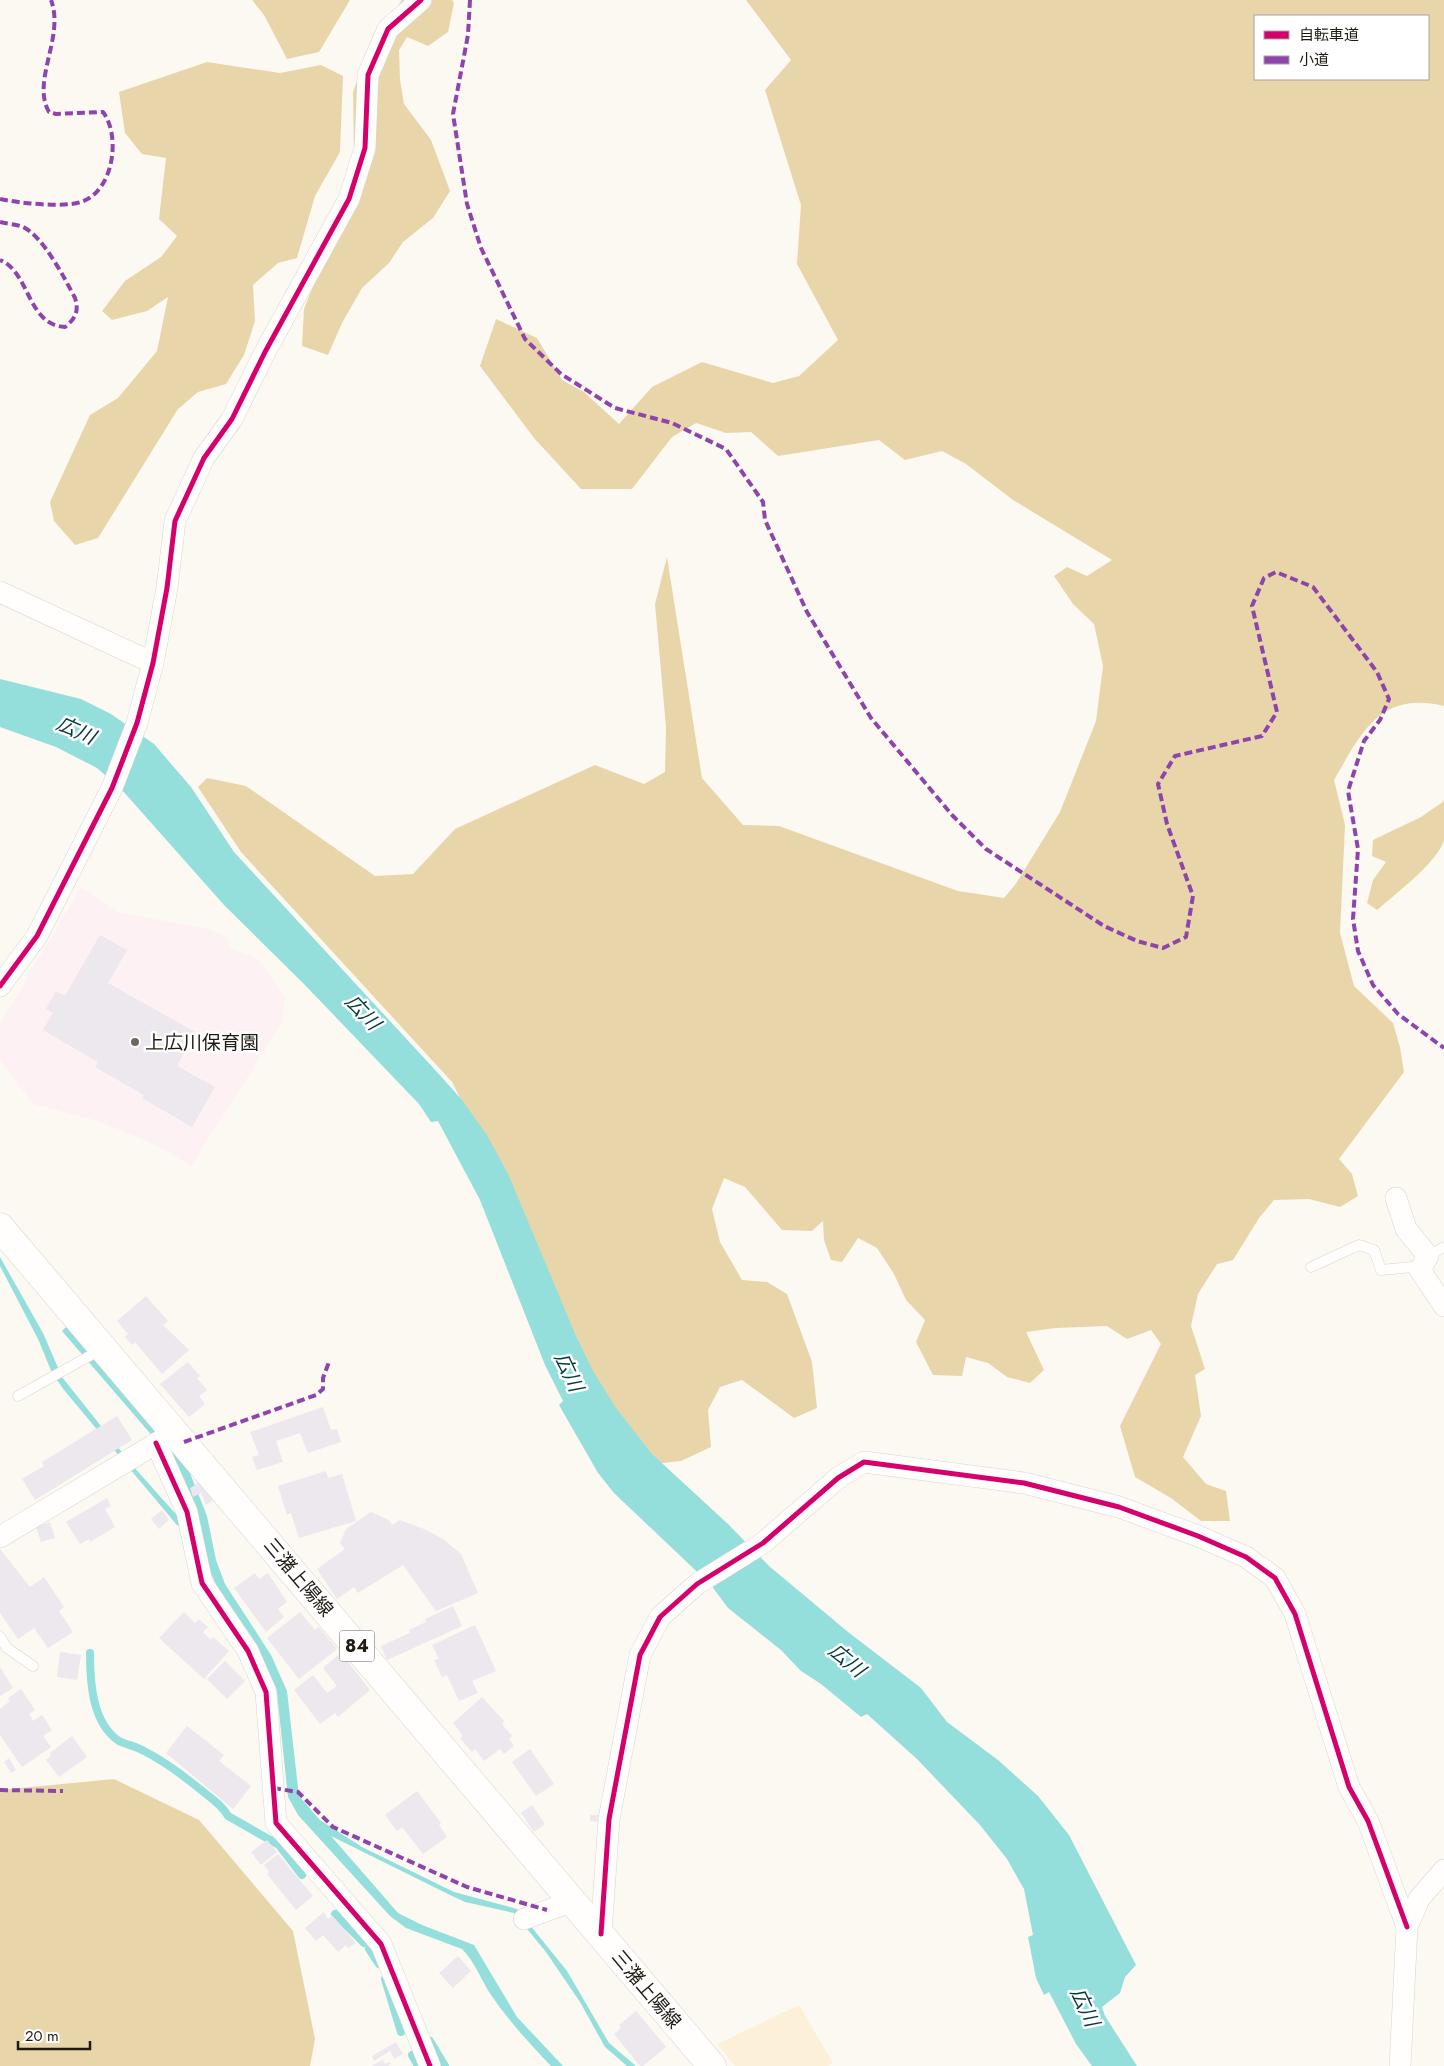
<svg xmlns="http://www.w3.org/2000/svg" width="1444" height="2066" font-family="Jost,'Noto Sans JP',sans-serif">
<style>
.education{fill:#fdf1f3}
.green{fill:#fcf1d8}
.forest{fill:#e8d6aa;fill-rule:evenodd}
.water{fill:#94dedc}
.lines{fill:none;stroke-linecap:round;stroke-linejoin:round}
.stream{stroke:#94dedc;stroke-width:8}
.building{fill:#ede7ee}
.lane-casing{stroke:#d9d5cd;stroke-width:11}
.street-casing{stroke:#d9d5cd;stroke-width:22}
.primary-casing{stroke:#d9d5cd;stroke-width:29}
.lane{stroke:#fffefd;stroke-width:10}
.street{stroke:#fffefd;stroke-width:21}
.primary{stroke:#fffefd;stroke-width:28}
.quiet{stroke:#8e44ad;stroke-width:4;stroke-dasharray:8 4;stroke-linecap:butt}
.cycleway-casing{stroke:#fff;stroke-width:8}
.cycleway{stroke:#d6006c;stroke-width:5}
.poi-dot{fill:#6c6960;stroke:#fff;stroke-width:2}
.labels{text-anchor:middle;stroke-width:5;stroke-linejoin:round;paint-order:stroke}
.shield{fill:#fff;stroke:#625f58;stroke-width:1}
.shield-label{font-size:18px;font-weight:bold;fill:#1f1b11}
.poi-label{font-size:19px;fill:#1f1b11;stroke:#fff;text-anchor:start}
.street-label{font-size:19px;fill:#1f1b11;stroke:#fff}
.water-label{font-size:20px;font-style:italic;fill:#053a3b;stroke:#fff}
</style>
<rect width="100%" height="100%" fill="#fcf9f2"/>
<path class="education" d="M 81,887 L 120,913 L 205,928 L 227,937 L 230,948 L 258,959 L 285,997 L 282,1023 L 191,1166 L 158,1146 L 98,1121 L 33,1104 L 0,1060 L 0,1024 Z"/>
<path class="green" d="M 799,2005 L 833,2063 L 828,2066 L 735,2066 L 717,2044 Z"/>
<g class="forest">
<path d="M 252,0 L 350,0 L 319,52 L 287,59 L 264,15 Z"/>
<path d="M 402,0 L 452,0 L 454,3 L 448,32 L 428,46 L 407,37 L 399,50 L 400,80 L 404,104 L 431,140 L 450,191 L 433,218 L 403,242 L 389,263 L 362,288 L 342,323 L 328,355 L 302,346 L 304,309 L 319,270 L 334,209 L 354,156 L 353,92 L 370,48 Z"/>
<path d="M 746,0 L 1444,0 L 1444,706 C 1380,691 1362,732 1334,780 L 1345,825 L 1340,933 L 1354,986 L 1393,1023 L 1400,1047 L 1404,1072 L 1339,1159 L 1352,1174 L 1358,1196 L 1340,1207 L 1309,1199 L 1274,1200 L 1259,1218 L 1233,1260 L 1217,1264 L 1198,1294 L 1191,1326 L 1205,1369 L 1195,1375 L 1201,1416 L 1183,1457 L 1206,1484 L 1226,1491 L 1230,1521 L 1201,1521 L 1171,1498 L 1135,1477 L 1120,1426 L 1161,1344 L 1151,1330 L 1127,1339 L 1107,1326 L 1056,1328 L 1026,1332 L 1044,1370 L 1030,1383 L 1007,1377 L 988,1363 L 966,1357 L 962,1376 L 933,1375 L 916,1342 L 925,1320 L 906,1300 L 894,1274 L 877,1248 L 858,1238 L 842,1262 L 831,1260 L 824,1240 L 823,1221 L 812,1231 L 782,1230 L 745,1187 L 724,1178 L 712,1209 L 720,1242 L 742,1280 L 767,1282 L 787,1294 L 812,1362 L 817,1408 L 794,1418 L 742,1380 L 720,1387 L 708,1410 L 711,1447 L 681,1461 L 645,1465 L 520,1248 L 498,1173 L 452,1082 L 241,852 L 198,787 L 207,778 L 246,786 L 375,876 L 413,874 L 455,829 L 595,765 L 644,784 L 665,772 L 666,727 L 655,604 L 667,557 L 702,778 L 743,825 L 779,826 L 958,891 L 1004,898 L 1015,885 L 1060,812 L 1096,721 L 1103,666 L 1094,624 L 1073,604 L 1054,576 L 1067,567 L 1087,576 L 1112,560 L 1013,500 L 966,464 L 942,451 L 905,460 L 879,440 L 778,456 L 751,432 L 726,433 L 696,423 L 672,437 L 632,489 L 581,489 L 534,438 L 480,366 L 496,319 L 537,338 L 562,380 L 584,392 L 619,424 L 652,387 L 702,362 L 773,383 L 799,376 L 838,340 L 797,264 L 801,205 L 765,90 L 791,60 ZM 1255,16 L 1428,16 L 1428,79 L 1255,79 Z"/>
<path d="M 207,62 L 280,73 L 321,65 L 343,76 L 340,152 L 315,196 L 297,258 L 278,263 L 253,285 L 255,321 L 244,355 L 226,384 L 198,392 L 178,409 L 98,538 L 75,545 L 54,521 L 50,502 L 90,415 L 118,398 L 157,351 L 168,297 L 147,311 L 112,320 L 102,311 L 125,281 L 161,257 L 177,236 L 159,219 L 166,158 L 142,154 L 125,133 L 119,92 Z"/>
<path d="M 1444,801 C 1444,813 1444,829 1444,840 C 1439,861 1393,896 1377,910 L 1367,903 L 1373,880 L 1386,862 L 1372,856 L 1373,840 L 1421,817 Z"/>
<path d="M 114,1779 L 199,1820 L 293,1931 L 315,2039 L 310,2066 L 0,2066 L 0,1790 Z"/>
</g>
<g class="water">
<path d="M 0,679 L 81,699 L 111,714 L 154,744 L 191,787 L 234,852 L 437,1072 L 462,1100 L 487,1135 L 509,1176 L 576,1336 L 593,1371 L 616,1408 L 652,1454 L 728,1524 L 769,1566 L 848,1632 L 921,1688 L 947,1722 L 998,1760 L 1038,1796 L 1069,1835 L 1136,1965 L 1125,1977 L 1120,1993 L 1102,2007 L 1105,2016 L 1137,2066 L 1092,2066 L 1076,2044 L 1049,1992 L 1044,1995 L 1036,1978 L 1028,1937 L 1033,1935 L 1024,1889 L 1007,1859 L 980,1825 L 917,1759 L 867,1714 L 861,1717 L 821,1684 L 801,1671 L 781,1650 L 728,1608 L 711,1585 L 614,1493 L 598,1473 L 559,1405 L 563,1401 L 545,1365 L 480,1200 L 438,1121 L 431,1122 L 419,1104 L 304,984 L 224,905 L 122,790 L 97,768 L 56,747 L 0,727 Z"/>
<path d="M 0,1257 L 43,1333 L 62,1377 L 132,1465 L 174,1512 L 203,1540 L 198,1513 L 173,1460 L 62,1331 L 67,1326 L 186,1463 L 207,1516 L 216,1560 L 225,1584 L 271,1655 L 287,1691 L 299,1796 L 320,1820 L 362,1847 L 454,1892 L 517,1909 L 567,1971 L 609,2043 L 636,2066 L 627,2066 L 605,2047 L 580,2002 L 546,1952 L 514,1913 L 465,1902 L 448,1894 L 331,1836 L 398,1913 L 422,1925 L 474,1945 L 517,2017 L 563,2066 L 551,2066 C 529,2043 509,2021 491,1995 C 481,1980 475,1962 462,1949 L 406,1928 L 390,1916 L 298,1815 L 288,1797 L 277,1693 L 258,1650 L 217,1587 L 208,1566 L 205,1550 L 176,1524 L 64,1390 L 52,1373 L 39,1341 L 0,1266 Z"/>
</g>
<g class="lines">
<g class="stream">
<path d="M 90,1653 C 90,1682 92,1723 119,1741 C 127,1745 136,1746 144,1751 C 164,1761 184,1776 201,1790 C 211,1798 222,1805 228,1816 L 279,1845 L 302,1875"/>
<path d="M 335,1914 L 364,1943"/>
<path d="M 369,1949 L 379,1964"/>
<path d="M 385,1979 L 401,2032"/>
<path d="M 430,2041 L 445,2066"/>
<path d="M 412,2055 L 418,2066"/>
</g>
</g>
<g class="building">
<path d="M 100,935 L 127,950 L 108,983 L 195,1032 L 177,1066 L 215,1087 L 192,1127 L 142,1098 L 144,1095 L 95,1067 L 98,1062 L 43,1030 L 53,1013 L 46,1009 L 56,991 L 65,996 Z"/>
<path d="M 146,1296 L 168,1321 L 163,1325 L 189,1350 L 162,1374 L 135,1342 L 132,1345 L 125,1337 L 128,1334 L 117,1321 Z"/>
<path d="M 188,1362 L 200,1376 L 197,1378 L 207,1390 L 199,1396 L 205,1404 L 189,1417 L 160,1384 Z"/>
<path d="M 323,1407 L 331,1430 L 337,1429 L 341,1442 L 308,1453 L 300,1433 L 276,1441 L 283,1462 L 257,1470 L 252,1457 L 259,1455 L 250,1432 Z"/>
<path d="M 117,1416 L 132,1440 L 35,1500 L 22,1479 L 44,1466 L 42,1462 Z"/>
<path d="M 326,1471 L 328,1478 L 342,1474 L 356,1521 L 299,1538 L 291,1513 L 287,1515 L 278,1486 Z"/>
<path d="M 194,1475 L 214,1500 L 206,1505 L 201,1493 L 193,1497 L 190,1488 L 197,1484 Z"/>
<path d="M 107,1498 L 111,1506 L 105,1509 L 115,1527 L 90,1542 L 89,1539 L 80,1544 L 66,1522 Z"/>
<path d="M 162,1510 L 169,1520 L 159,1529 L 151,1519 Z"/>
<path d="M 371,1512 L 389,1520 L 392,1525 L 400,1520 L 424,1529 L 443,1539 L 461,1554 L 478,1593 L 436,1611 L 403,1565 L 358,1593 L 354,1587 L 337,1599 L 317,1569 L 345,1549 L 340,1543 L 346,1529 Z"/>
<path d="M 50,1522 L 55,1538 L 41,1542 L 36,1527 Z"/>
<path d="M 0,1549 L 30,1587 L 44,1577 L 64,1607 L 59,1611 L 73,1632 L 48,1648 L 34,1628 L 18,1639 L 0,1613 Z"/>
<path d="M 255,1573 L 259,1579 L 268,1573 L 287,1602 L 278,1609 L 284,1617 L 266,1632 L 234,1588 Z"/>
<path d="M 453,1606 L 462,1626 L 387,1660 L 381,1646 L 410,1633 L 409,1630 L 426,1622 L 425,1619 Z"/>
<path d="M 184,1612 L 195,1623 L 199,1619 L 208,1627 L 203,1632 L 211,1640 L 213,1637 L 229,1651 L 204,1679 L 159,1638 Z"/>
<path d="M 300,1612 L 315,1630 L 319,1627 L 337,1649 L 299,1679 L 267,1638 Z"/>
<path d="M 475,1625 L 496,1671 L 472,1681 L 478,1693 L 459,1701 L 447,1675 L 442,1677 L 434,1660 L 439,1659 L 432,1645 Z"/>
<path d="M 60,1652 L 81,1655 L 77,1680 L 57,1677 Z"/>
<path d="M 341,1653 L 370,1690 L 338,1717 L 335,1713 L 320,1724 L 294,1690 L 313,1675 L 327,1693 L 337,1686 L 323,1668 Z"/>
<path d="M 225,1661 L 245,1681 L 227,1699 L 207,1679 Z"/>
<path d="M 0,1667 L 13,1688 L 0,1696 Z"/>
<path d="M 21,1689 L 35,1710 L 29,1714 L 33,1721 L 42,1715 L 52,1730 L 43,1736 L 51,1747 L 22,1767 L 0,1735 L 0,1709 L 10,1701 L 8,1698 Z"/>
<path d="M 482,1697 L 504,1721 L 502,1724 L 512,1736 L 509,1739 L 514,1746 L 504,1754 L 500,1749 L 484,1761 L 475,1749 L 472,1752 L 460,1738 L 463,1736 L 453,1723 Z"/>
<path d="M 187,1726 L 224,1755 L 219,1761 L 251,1786 L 233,1809 L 166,1753 Z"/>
<path d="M 72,1736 L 87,1757 L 59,1777 L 46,1760 L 51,1756 L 50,1753 Z"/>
<path d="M 530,1749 L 554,1784 L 536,1796 L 512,1762 Z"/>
<path d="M 9,1758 L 16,1770 L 11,1773 L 4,1762 Z"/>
<path d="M 417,1791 L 441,1823 L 439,1825 L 447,1837 L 423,1854 L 402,1827 L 397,1831 L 385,1815 Z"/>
<path d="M 532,1805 L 545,1824 L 534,1832 L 521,1813 Z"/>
<path d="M 590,1815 L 599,1815 L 598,1822 L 590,1821 Z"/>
<path d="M 267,1840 L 277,1852 L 261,1865 L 251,1852 Z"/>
<path d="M 278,1854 L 313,1896 L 296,1910 L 267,1874 L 269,1872 L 264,1865 Z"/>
<path d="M 324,1912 L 328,1919 L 332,1915 L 356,1943 L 348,1948 L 346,1945 L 338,1952 L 323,1935 L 316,1941 L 305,1928 Z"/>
<path d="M 458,1956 L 471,1971 L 453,1988 L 439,1973 Z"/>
<path d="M 636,2011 L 666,2047 L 643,2066 L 640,2066 L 614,2034 L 621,2028 L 619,2025 Z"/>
<path d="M 396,2042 L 403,2054 L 394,2059 L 390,2051 L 374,2061 L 372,2056 Z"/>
<path d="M 383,2060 L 385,2064 L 390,2062 L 391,2064 L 388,2066 L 371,2066 Z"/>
</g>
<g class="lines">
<g class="lane-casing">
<g id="lane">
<path d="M 1428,1256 L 1444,1247"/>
<path d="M 1311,1267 L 1359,1245 L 1374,1250 L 1381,1270 L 1423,1266"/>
<path d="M 18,1396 L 102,1349"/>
<path d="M 0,1637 L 7,1648 L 33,1666"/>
</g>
</g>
<g class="street-casing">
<g id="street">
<path d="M 0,592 L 153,663"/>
<path d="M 0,986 L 37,936 L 112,788 L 137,723 L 153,663 L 167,588 L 175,521 L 204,458 L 232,419 L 265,352 L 349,199 L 365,148 L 368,75 L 388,29 L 421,0"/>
<path d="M 1396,1198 L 1406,1229 L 1428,1256 L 1420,1270 L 1444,1306"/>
<path d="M 156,1443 L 187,1512 L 202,1583 L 248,1651 L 266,1692 L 276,1823 L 381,1944 L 430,2066"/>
<path d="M 0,1537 L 167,1437"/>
<path d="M 524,1919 L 573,1901"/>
<path d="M 601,1934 L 609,1819 L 640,1655 L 660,1617 L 697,1584 L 763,1543 L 838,1478 L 864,1462 L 1024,1483 L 1119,1507 L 1198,1536 L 1246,1557 L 1275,1578 L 1295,1614 L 1349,1787 L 1368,1821 L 1407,1927"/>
<path d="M 1400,2066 L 1407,1927 L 1419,1899 L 1444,1870"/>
</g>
</g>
<g class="primary-casing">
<path id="primary" d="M 0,1227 L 712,2066"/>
</g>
<use href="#lane" class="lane"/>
<use href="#street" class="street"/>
<use href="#primary" class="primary"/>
<g class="quiet">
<path d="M 470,0 L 468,35 L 453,114 L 467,204 L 481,248 L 525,339 L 561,374 L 615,408 L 672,423 L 726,449 L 763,502 L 765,520 L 807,612 L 871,718 L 952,815 L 986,849 L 1104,926 L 1137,941 L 1163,948 L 1186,937 L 1193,896 L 1167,824 L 1158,784 L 1175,756 L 1262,736 L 1277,712 L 1252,606 L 1264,578 L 1276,572 L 1313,587 L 1377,672 L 1389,699 L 1380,720 L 1364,741 L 1348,791 L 1358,849 L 1353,919 L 1358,951 L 1373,985 L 1398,1014 L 1444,1048"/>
<path d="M 0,199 C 19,203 63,208 81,202 C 114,191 121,136 103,112 L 56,114 L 49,112 C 31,81 65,37 51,0"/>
<path d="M 0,222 C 7,224 16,224 23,227 C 43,236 65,279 75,298 C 79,311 76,318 65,327 C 27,325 30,272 0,260"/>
<path d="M 184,1442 L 316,1395 L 323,1389 L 323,1378 L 329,1362"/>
<path d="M 273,1788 L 298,1792 L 333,1827 L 467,1887 L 547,1910"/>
<path d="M 0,1790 L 63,1791"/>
</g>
<g class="cycleway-casing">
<g id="cycleway">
<path d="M 0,986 L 37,936 L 112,788 L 137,723 L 153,663 L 167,588 L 175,521 L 204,458 L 232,419 L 265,352 L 349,199 L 365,148 L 368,75 L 388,29 L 421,0"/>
<path d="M 156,1443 L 187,1512 L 202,1583 L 248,1651 L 266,1692 L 276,1823 L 381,1944 L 430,2066"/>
<path d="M 601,1934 L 609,1819 L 640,1655 L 660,1617 L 697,1584 L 763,1543 L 838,1478 L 864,1462 L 1024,1483 L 1119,1507 L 1198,1536 L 1246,1557 L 1275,1578 L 1295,1614 L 1349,1787 L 1368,1821 L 1407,1927"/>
</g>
</g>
<use href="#cycleway" class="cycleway"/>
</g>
<circle class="poi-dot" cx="135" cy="1042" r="5"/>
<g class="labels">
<rect class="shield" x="339.5" y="1630.5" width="35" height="31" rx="4"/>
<g class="shield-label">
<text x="357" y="1652">84</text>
</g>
<g class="poi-label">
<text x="145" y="1049">上広川保育園</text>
</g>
<g class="street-label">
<text transform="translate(299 1577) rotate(50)" y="7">三潴上陽線</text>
<text transform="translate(647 1989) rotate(50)" y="7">三潴上陽線</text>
</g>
<g class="water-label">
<text transform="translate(76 730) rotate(24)" y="7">広川</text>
<text transform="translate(363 1012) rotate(47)" y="7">広川</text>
<text transform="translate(569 1372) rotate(65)" y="7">広川</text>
<text transform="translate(847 1660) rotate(40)" y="7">広川</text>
<text transform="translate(1085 2007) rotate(65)" y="7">広川</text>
</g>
</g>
<rect x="1254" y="15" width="175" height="65" fill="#ffffff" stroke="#a5a4a0"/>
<rect x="1264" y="31" width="25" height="8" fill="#d6006c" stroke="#a5a4a0"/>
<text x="1299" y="40" font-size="15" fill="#1f1b11">自転車道</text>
<rect x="1264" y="56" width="25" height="8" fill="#8e44ad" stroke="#a5a4a0"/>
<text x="1299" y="65" font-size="15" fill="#1f1b11">小道</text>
<path d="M18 2041v8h72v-8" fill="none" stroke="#1f1b11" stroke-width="2.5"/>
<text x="25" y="2041" font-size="15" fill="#1f1b11" stroke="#ffffff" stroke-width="4" paint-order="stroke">20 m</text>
</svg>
